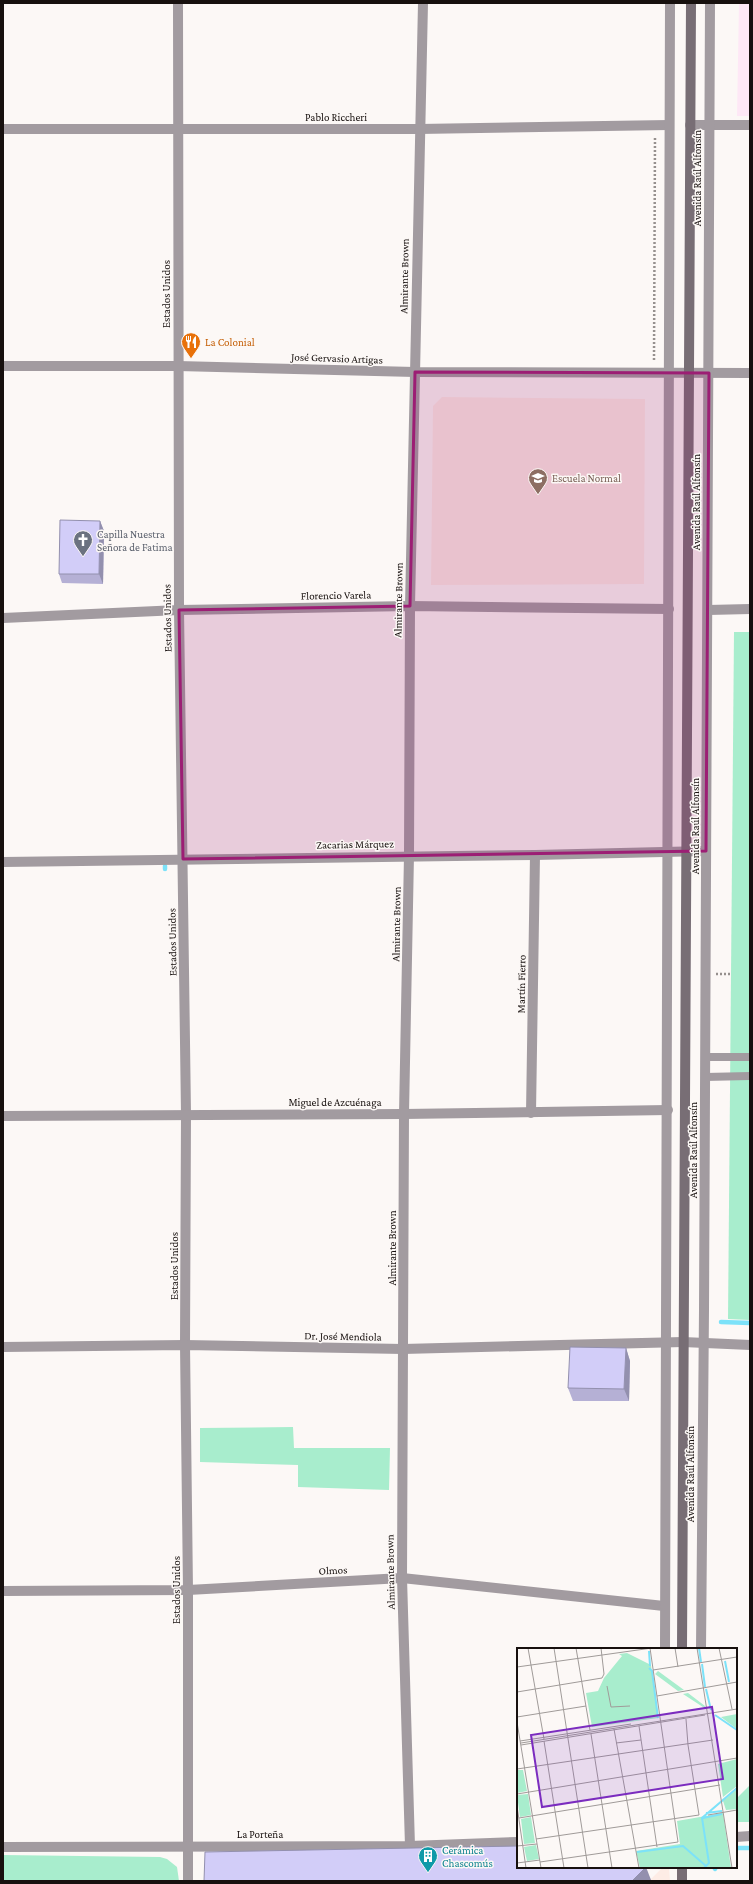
<svg xmlns="http://www.w3.org/2000/svg" width="753" height="1884" font-family="'Crimson Pro',serif">
<style>
.built{fill:#fdece5}
.medical{fill:#fee8f6}
.green{fill:#a8edcd}
.lines{fill:none;stroke-linecap:round;stroke-linejoin:round}
.stream{stroke:#7ce2f9;stroke-width:4.5}
.path{stroke:#96908e;stroke-width:2.5;stroke-dasharray:2 2;stroke-linecap:butt}
.service{stroke:#a29ba0;stroke-width:8}
.minor{stroke:#a29ba0;stroke-width:10}
.tertiary{stroke:#a29ba0;stroke-width:10}
.secondary{stroke:#786e75;stroke-width:10}
.wall{fill:#b5b0d5}
.shaded-wall{fill:#9390ae}
.building{fill:#d2cdf8;stroke:#9390ae}
.marked{fill:#9c1e74;fill-opacity:0.2;stroke:#9c1e74;stroke-width:3;stroke-linejoin:round}
.labels{text-anchor:middle;stroke-width:3;stroke-linejoin:round;paint-order:stroke}
.street-label{font-size:11px;fill:#17100e;stroke:#fcf8f6}
.food-label{font-size:11px;fill:#c56008;stroke:#fcf8f6;text-anchor:start}
.education-label{font-size:11px;fill:#785e54;stroke:#fcf8f6;text-anchor:start}
.worship-label{font-size:11px;fill:#5b616d;stroke:#fcf8f6;text-anchor:start}
.culture-label{font-size:11px;fill:#0d838f;stroke:#fcf8f6;text-anchor:start}
.inset-river{fill:none;stroke:#7ce2f9;stroke-width:2}
.inset-road{fill:none;stroke:#a09b99;stroke-width:1}
.view{fill:#7b2cbf;fill-opacity:0.15;stroke:#7b2cbf;stroke-width:2}
.inset-edge{fill:none;stroke:#17100e;stroke-width:2}
</style>
<rect width="100%" height="100%" fill="#fcf8f6"/>
<g class="built">
<path d="M 442,397 L 645,399 L 644,584 L 431,585 L 433,406 Z"/>
<path d="M 662,1868 L 669,1868 L 670,1881 L 649,1881 Z"/>
</g>
<path class="medical" d="M 739,3 L 750,3 L 750,116 L 737,116 Z"/>
<g class="green">
<path d="M 734,632 L 750,632 L 750,1320 L 728,1319 Z"/>
<path d="M 293,1427 L 294,1448 L 390,1448 L 389,1490 L 298,1487 L 298,1465 L 200,1462 L 200,1428 Z"/>
<path d="M 750,1785 L 750,1822 L 736,1822 L 736,1799 Z"/>
<path d="M 3,1855 L 160,1857 L 167,1859 L 177,1867 L 179,1881 L 3,1881 Z"/>
</g>
<g class="lines">
<g class="stream">
<path d="M 165,866 L 165,869"/>
<path d="M 721,1322 L 750,1323"/>
<path d="M 736,1848 L 750,1848"/>
<path d="M 715,1869 L 716,1867"/>
</g>
<g class="path">
<path d="M 654,360 L 655,137"/>
<path d="M 716,974 L 730,974"/>
</g>
<g class="service">
<path d="M 706,1057 L 750,1057"/>
<path d="M 705,1077 L 750,1076"/>
</g>
<g class="minor">
<path d="M 178,3 L 179,610 L 186,1114 L 185,1345 L 188,1590 L 188,1881"/>
<path d="M 690,125 L 750,125"/>
<path d="M 3,129 L 419,129 L 669,125"/>
<path d="M 3,366 L 178,366 L 415,372 L 750,373"/>
<path d="M 708,610 L 750,609"/>
<path d="M 3,618 L 179,610 L 410,606 L 669,609"/>
<path d="M 3,862 L 535,855 L 706,851"/>
<path d="M 531,1113 L 535,855"/>
<path d="M 3,1116 L 404,1114 L 668,1110"/>
<path d="M 3,1347 L 185,1345 L 403,1349 L 683,1342"/>
<path d="M 3,1591 L 188,1590 L 402,1578 L 664,1606"/>
<path d="M 665,1649 L 670,3"/>
<path d="M 701,1649 L 704,1310 L 710,3"/>
<path d="M 736,1837 L 750,1836"/>
<path d="M 410,1846 L 402,1578 L 404,1114 L 409,855 L 410,606 L 423,3"/>
<path d="M 3,1847 L 410,1846 L 518,1842"/>
</g>
<path class="tertiary" d="M 683,1342 L 750,1345"/>
<g class="secondary">
<path d="M 682,1649 L 691,3"/>
<path d="M 682,1867 L 682,1881"/>
</g>
</g>
<g class="wall">
<path d="M 100,521 L 104,531 L 103,584 L 62,583 L 59,574 Z"/>
<path d="M 626,1348 L 630,1361 L 629,1401 L 573,1401 L 568,1388 Z"/>
</g>
<g class="shaded-wall">
<path d="M 100,521 L 104,531 L 103,584 L 99,574 Z"/>
<path d="M 626,1348 L 630,1361 L 629,1401 L 624,1389 Z"/>
<path d="M 646,1867 L 651,1880 L 649,1881 L 632,1881 Z"/>
</g>
<g class="building">
<path d="M 60,520 L 100,521 L 99,574 L 59,574 Z"/>
<path d="M 570,1347 L 626,1348 L 624,1389 L 568,1388 Z"/>
<path d="M 518,1846 L 518,1867 L 646,1867 L 632,1881 L 204,1881 L 205,1852 Z"/>
</g>
<path class="marked" d="M 415,372 L 709,373 L 706,851 L 183,859 L 179,610 L 410,606 Z"/>
<defs>
<g id="restaurant-pin" transform="scale(1)"><path d="M0 17L-7.5 6A9.5 9.5 0 1 1 7.5 6Z" fill="#e8710a" stroke="#fcf8f6"/><path d="M-5-6h1v4h1v-4h1v4h1v-4h1v5L-1.5 .5V6h-2V.5L-5-1ZM5-6V6H3V1.5H1.5Q1.5-4 5-6Z" fill="#fff"/></g>
<g id="school-pin" transform="scale(1)"><path d="M0 17L-7.5 6A9.5 9.5 0 1 1 7.5 6Z" fill="#8d6e63" stroke="#fcf8f6"/><path d="M0-5L7-2L0 1L-7-2ZM-4 1L0 2.5L4 1V4Q0 6-4 4Z" fill="#fff"/></g>
<g id="church-pin" transform="scale(1)"><path d="M0 17L-7.5 6A9.5 9.5 0 1 1 7.5 6Z" fill="#6b7280" stroke="#fcf8f6"/><path d="M-1.2-6h2.4v3.5h3.3v2.4h-3.3V6h-2.4V-.1h-3.3v-2.4h3.3Z" fill="#fff"/></g>
<g id="building-pin" transform="scale(1)"><path d="M0 17L-7.5 6A9.5 9.5 0 1 1 7.5 6Z" fill="#0f9aa8" stroke="#fcf8f6"/><path d="M-4-6H4V6H1V3H-1V6H-4ZM-2.5-4.3h1.7v1.8h-1.7ZM.8-4.3h1.7v1.8H.8ZM-2.5-1h1.7V.8h-1.7ZM.8-1h1.7V.8H.8Z" fill="#fff"/></g>
</defs>
<g fill-rule="evenodd">
<use href="#restaurant-pin" x="191" y="342"/>
<use href="#school-pin" x="538" y="478"/>
<use href="#church-pin" x="83" y="540"/>
<use href="#building-pin" x="428" y="1856"/>
</g>
<g class="labels">
<g class="street-label">
<text x="336" y="121">Pablo Riccheri</text>
<text transform="translate(697 178) rotate(-90)" y="4">Avenida Raúl Alfonsín</text>
<text transform="translate(404 276) rotate(-89)" y="4">Almirante Brown</text>
<text transform="translate(166 294) rotate(-90)" y="4">Estados Unidos</text>
<text transform="translate(337 358) rotate(2)" y="4">José Gervasio Artigas</text>
<text transform="translate(696 502) rotate(-90)" y="4">Avenida Raúl Alfonsín</text>
<text transform="translate(336 595) rotate(-1)" y="4">Florencio Varela</text>
<text transform="translate(398 600) rotate(-89)" y="4">Almirante Brown</text>
<text transform="translate(167 618) rotate(-91)" y="4">Estados Unidos</text>
<text transform="translate(695 826) rotate(-90)" y="4">Avenida Raúl Alfonsín</text>
<text transform="translate(355 844) rotate(-1)" y="4">Zacarias Márquez</text>
<text transform="translate(396 924) rotate(-89)" y="4">Almirante Brown</text>
<text transform="translate(172 942) rotate(-91)" y="4">Estados Unidos</text>
<text transform="translate(521 984) rotate(-89)" y="4">Martín Fierro</text>
<text x="335" y="1106">Miguel de Azcuénaga</text>
<text transform="translate(693 1150) rotate(-90)" y="4">Avenida Raúl Alfonsín</text>
<text transform="translate(392 1248) rotate(-90)" y="4">Almirante Brown</text>
<text transform="translate(174 1266) rotate(-90)" y="4">Estados Unidos</text>
<text transform="translate(343 1336) rotate(1)" y="4">Dr. José Mendiola</text>
<text transform="translate(690 1474) rotate(-90)" y="4">Avenida Raúl Alfonsín</text>
<text transform="translate(333 1570) rotate(-3)" y="4">Olmos</text>
<text transform="translate(390 1572) rotate(-91)" y="4">Almirante Brown</text>
<text transform="translate(176 1590) rotate(-90)" y="4">Estados Unidos</text>
<text x="260" y="1838">La Porteña</text>
</g>
<g class="food-label">
<text x="205" y="346">La Colonial</text>
</g>
<g class="education-label">
<text x="552" y="482">Escuela Normal</text>
</g>
<g class="worship-label">
<text x="97" y="538">Capilla Nuestra<tspan x="97" dy="13">Señora de Fatima</tspan></text>
</g>
<g class="culture-label">
<text x="442" y="1854">Cerámica<tspan x="442" dy="13">Chascomús</tspan></text>
</g>
</g>
<g transform="translate(517 1648)">
<rect width="220" height="220" fill="#fcf8f6"/>
<path d="M 110,5 L 134,17 L 141,70 L 75,79 L 69,45 L 81,43 L 87,30 L 105,8 L 102,6 ZM 141,23 L 167,42 L 161,43 L 138,26 ZM 171,45 L 188,58 L 189,61 L 166,46 ZM 220,66 L 220,81 L 204,69 ZM 220,111 L 220,138 L 206,149 L 201,116 ZM 0,122 L 6,122 L 10,143 L 0,145 ZM 220,141 L 220,161 L 209,162 L 206,153 ZM 11,146 L 14,167 L 3,169 L 0,147 ZM 206,165 L 214,220 L 123,220 L 119,203 L 163,196 L 160,173 ZM 14,169 L 18,195 L 7,196 L 4,171 ZM 19,197 L 22,211 L 10,213 L 7,199 Z" fill="#a8edcd"/>
<path class="inset-river" d="M 182,0 L 184,14M 132,3 L 133,18M 208,13 L 212,34M 185,16 L 188,39M 132,20 L 135,23 L 141,70M 189,41 L 194,62M 198,67 L 220,82M 189,165 L 205,163M 186,170 L 205,166M 120,204 L 166,198 L 189,218M 187,220 L 192,215 L 185,170 L 220,140"/>
<path class="inset-road" d="M 11,0 L 27,91M 37,0 L 71,220M 59,0 L 73,82M 158,0 L 161,19M 180,0 L 215,220M 202,0 L 215,61M 0,19 L 135,0M 136,22 L 220,9M 90,38 L 94,59 L 113,58M 0,44 L 85,30 L 87,26 L 84,0M 140,48 L 220,34M 0,69 L 69,58M 0,74 L 24,220M 122,78 L 140,199M 97,81 L 122,220M 74,86 L 95,220M 3,93 L 114,76M 27,93 L 47,220M 4,95 L 220,61M 99,95 L 124,92M 4,97 L 188,67M 0,121 L 196,92M 0,146 L 220,110M 0,158 L 9,220M 191,167 L 220,162M 2,170 L 203,137M 19,191 L 182,167 L 171,97 L 169,71M 0,198 L 20,196M 23,214 L 161,194 L 133,0M 0,215 L 23,212"/>
<path class="view" d="M 195,59 L 206,131 L 25,159 L 14,87 Z"/>
<rect width="220" height="220" class="inset-edge"/>
</g>
<rect width="753" height="1884" fill="none" stroke="#17100e" stroke-width="8"/>
</svg>
